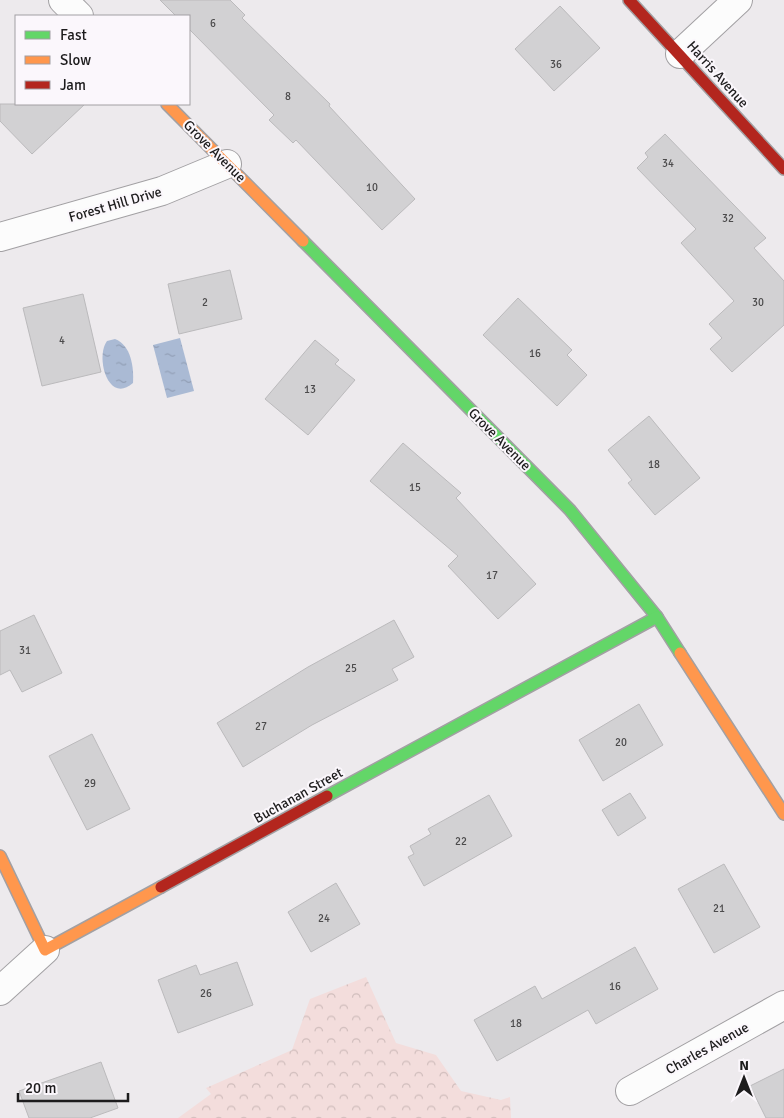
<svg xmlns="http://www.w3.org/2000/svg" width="784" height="1118" font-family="Signika,sans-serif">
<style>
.forest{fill:url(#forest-crowns)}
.water{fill:url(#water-ripples)}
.building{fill:#d2d1d3;stroke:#bbbabc}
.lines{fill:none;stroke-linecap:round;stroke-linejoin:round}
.street-casing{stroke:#a2a0a3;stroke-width:30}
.fast-casing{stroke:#a2a0a3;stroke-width:14}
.slow-casing{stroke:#a2a0a3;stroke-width:14}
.jam-casing{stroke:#a2a0a3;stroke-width:14}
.street{stroke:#fcfcfc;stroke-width:28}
.fast{stroke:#63d668;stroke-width:11}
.slow{stroke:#ff974d;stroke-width:11}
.jam{stroke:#b3261e;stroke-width:11}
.labels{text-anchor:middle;stroke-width:4;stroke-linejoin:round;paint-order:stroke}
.number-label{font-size:11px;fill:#4c4b4c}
.street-label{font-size:14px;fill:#1d1c1d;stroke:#fbf7fc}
</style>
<defs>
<pattern id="forest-crowns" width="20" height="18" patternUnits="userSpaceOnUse" patternTransform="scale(1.25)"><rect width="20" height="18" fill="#f3dddc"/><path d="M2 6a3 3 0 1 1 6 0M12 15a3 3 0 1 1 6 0" fill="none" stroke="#d0bdbc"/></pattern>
<pattern id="water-ripples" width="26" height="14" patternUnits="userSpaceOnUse" patternTransform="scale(1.25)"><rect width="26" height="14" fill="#aabad4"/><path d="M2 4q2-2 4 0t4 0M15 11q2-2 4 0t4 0" fill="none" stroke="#929fb6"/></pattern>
</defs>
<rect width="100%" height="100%" fill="#edeaed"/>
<path class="forest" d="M 366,977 L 396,1043 L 436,1055 L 461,1091 L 501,1100 L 510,1097 L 511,1118 L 178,1118 L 211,1094 L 206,1088 L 292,1050 L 310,999 Z"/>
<g class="water">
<path d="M 180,338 L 194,391 L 167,398 L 153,345 Z"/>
<path d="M 115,339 C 131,345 134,367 133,383 C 108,405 95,357 107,341 Z"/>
</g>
<g class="building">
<path d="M 160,0 L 230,0 L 245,15 L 242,18 L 330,104 L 329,106 L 415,199 L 382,230 L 296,140 L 293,143 L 269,120 L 274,115 L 189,29 L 189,16 L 176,16 Z"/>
<path d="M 560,6 L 600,48 L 554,91 L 515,49 Z"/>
<path d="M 0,104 L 85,104 L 32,154 L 0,121 Z"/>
<path d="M 665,134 L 766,238 L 754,248 L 784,281 L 784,325 L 732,372 L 710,349 L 722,338 L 709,324 L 734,301 L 681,243 L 696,229 L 637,168 L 648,157 L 645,153 Z"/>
<path d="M 230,270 L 242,319 L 179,334 L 168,284 Z"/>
<path d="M 83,294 L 101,372 L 42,386 L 23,308 Z"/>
<path d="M 518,298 L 572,350 L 567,355 L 587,375 L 557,406 L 483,335 Z"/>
<path d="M 315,340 L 339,360 L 335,364 L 355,380 L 308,435 L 265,399 Z"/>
<path d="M 649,416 L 700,478 L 655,515 L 628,483 L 632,480 L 608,450 Z"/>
<path d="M 403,443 L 461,493 L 456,498 L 536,584 L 498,619 L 448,566 L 458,556 L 370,481 Z"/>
<path d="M 34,615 L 62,673 L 22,692 L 10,670 L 0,675 L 0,631 Z"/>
<path d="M 394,620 L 414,657 L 392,669 L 398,680 L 312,725 L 243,767 L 217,723 L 308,667 Z"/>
<path d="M 639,704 L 663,745 L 603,781 L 579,740 Z"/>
<path d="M 92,734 L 130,809 L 87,830 L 49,756 Z"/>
<path d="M 630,793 L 646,818 L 618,836 L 602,810 Z"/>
<path d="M 489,795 L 512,836 L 424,886 L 408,857 L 414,854 L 410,846 L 431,834 L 428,829 Z"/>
<path d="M 724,864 L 760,927 L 714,953 L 678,889 Z"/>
<path d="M 336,883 L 360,924 L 311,952 L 288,912 Z"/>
<path d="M 635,947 L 658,989 L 596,1024 L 588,1010 L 497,1061 L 474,1020 L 535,986 L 542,999 Z"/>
<path d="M 237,962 L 253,1005 L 178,1033 L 158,980 L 196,965 L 200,975 Z"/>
<path d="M 101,1062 L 118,1108 L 90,1118 L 29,1118 L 19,1091 Z"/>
<path d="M 784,1069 L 784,1118 L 766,1118 L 750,1086 Z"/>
</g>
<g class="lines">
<g class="street-casing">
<g id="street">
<path d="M 63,0 L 79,16"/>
<path d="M 680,54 L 738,0"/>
<path d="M 0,237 L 162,191 L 227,164"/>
<path d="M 0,991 L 45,950"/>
<path d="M 630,1091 L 784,1005"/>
</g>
</g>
<g class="fast-casing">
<g id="fast">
<path d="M 303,241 L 570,510 L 657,617 L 680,653"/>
<path d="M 327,796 L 657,617"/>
</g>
</g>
<g class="slow-casing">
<g id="slow">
<path d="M 167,104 L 303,241"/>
<path d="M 680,653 L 784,814"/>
<path d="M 0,856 L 45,950 L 161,887"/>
</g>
</g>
<g class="jam-casing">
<g id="jam">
<path d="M 629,0 L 784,169"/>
<path d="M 161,887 L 327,796"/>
</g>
</g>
<use href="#street" class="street"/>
<use href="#fast" class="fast"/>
<use href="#slow" class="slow"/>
<use href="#jam" class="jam"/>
</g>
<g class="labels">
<g class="number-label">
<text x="213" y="27">6</text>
<text x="556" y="68">36</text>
<text x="288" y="100">8</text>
<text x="668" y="167">34</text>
<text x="372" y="191">10</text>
<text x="728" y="222">32</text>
<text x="205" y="306">2</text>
<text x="758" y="306">30</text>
<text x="62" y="344">4</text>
<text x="535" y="357">16</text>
<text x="310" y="393">13</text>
<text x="654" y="468">18</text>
<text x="415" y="491">15</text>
<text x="492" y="579">17</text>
<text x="25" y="654">31</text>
<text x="351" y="672">25</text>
<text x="261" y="730">27</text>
<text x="621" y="746">20</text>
<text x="90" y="787">29</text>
<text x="461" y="845">22</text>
<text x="719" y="912">21</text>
<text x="324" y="922">24</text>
<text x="615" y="990">16</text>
<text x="206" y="997">26</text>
<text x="516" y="1027">18</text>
</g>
<g class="street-label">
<text transform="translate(718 74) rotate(48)" y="5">Harris Avenue</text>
<text transform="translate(215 151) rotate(45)" y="5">Grove Avenue</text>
<text transform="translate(115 204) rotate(-16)" y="5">Forest Hill Drive</text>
<text transform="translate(500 439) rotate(45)" y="5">Grove Avenue</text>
<text transform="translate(298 795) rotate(-29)" y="5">Buchanan Street</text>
<text transform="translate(707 1048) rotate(-29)" y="5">Charles Avenue</text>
</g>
</g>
<rect x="15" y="15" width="175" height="90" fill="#fbf7fc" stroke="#a29fa3"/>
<rect x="25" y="31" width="25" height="8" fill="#63d668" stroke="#a29fa3"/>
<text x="60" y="40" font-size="15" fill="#1d1c1d">Fast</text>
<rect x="25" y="56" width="25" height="8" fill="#ff974d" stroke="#a29fa3"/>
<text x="60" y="65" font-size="15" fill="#1d1c1d">Slow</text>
<rect x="25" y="81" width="25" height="8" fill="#b3261e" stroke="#a29fa3"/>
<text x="60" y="90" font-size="15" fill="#1d1c1d">Jam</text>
<g transform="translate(744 1078)" stroke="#fbf7fc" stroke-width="4" paint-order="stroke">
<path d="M0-4L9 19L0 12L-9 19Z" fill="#1d1c1d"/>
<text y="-8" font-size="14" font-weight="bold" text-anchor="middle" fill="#1d1c1d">N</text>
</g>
<path d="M18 1093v8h110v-8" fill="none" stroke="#1d1c1d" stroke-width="2.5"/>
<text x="25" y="1093" font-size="15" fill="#1d1c1d" stroke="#fbf7fc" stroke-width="4" paint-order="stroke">20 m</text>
</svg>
